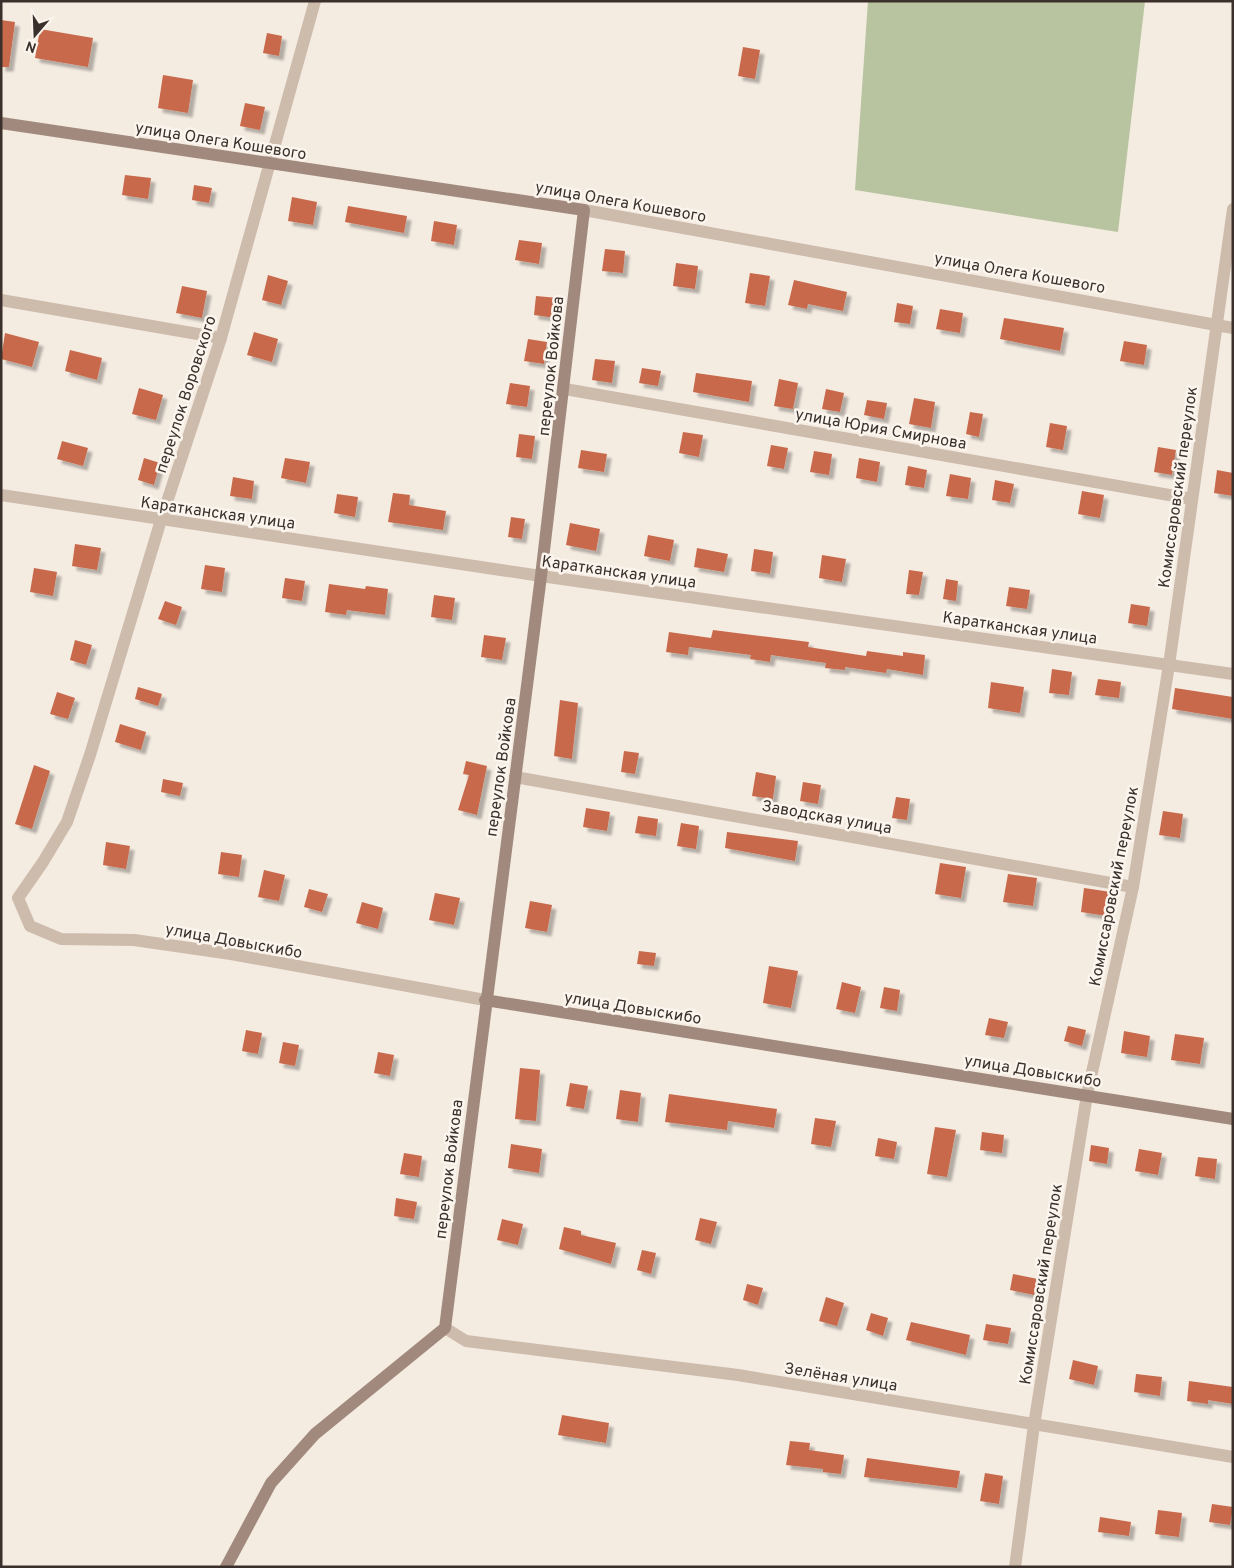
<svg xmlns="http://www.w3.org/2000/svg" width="1234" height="1568" font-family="Overpass,sans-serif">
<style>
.green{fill:#b8c4a0}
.building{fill:#c8694b;filter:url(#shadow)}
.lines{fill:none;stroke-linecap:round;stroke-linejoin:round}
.street{stroke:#cdbbac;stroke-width:12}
.secondary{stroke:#a18a7d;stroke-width:12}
.labels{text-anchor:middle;stroke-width:5;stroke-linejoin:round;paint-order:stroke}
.street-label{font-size:16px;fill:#3b302b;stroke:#fbf5ee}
</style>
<defs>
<filter id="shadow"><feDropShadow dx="4.5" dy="4.5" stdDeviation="1" flood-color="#0004"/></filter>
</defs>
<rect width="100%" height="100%" fill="#f4ebe1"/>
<path class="green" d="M 868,1 L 1145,1 L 1118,232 L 855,190 Z"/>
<g class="building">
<path d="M 1,20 L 15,22 L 9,67 L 1,67 Z"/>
<path d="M 40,29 L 93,38 L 88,67 L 35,58 Z"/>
<path d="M 267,33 L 282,36 L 279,56 L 263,53 Z"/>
<path d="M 743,47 L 760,50 L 755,79 L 738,76 Z"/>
<path d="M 163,75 L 193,80 L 188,113 L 158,108 Z"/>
<path d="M 245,103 L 265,107 L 260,130 L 240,126 Z"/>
<path d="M 125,175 L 151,178 L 148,199 L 122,195 Z"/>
<path d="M 194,185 L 212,188 L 209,203 L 192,200 Z"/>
<path d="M 292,197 L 317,202 L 313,225 L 288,221 Z"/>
<path d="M 348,206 L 407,216 L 404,233 L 345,222 Z"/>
<path d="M 434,221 L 457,225 L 454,245 L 431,241 Z"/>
<path d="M 519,240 L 542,243 L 539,264 L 515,260 Z"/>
<path d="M 605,249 L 625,251 L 623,273 L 602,271 Z"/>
<path d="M 676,263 L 698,266 L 695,289 L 673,286 Z"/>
<path d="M 750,273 L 770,276 L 765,306 L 745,303 Z"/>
<path d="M 268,275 L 288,281 L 281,305 L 262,300 Z"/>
<path d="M 794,280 L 847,292 L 843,311 L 808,304 L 807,309 L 788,305 Z"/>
<path d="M 182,286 L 207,291 L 202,318 L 176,313 Z"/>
<path d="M 536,296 L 558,298 L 556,318 L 534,315 Z"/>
<path d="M 897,303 L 913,306 L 910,324 L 894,322 Z"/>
<path d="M 940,309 L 963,313 L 960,333 L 936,329 Z"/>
<path d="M 1004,318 L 1064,328 L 1060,351 L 1000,339 Z"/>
<path d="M 254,332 L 278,339 L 272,362 L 247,355 Z"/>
<path d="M 5,333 L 39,342 L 32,367 L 1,359 Z"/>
<path d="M 528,339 L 547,342 L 544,364 L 524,361 Z"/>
<path d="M 1124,341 L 1147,345 L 1144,365 L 1120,361 Z"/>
<path d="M 70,350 L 102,358 L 97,380 L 65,371 Z"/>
<path d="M 595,359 L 615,361 L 612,383 L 592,380 Z"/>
<path d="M 642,368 L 661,371 L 658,386 L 639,383 Z"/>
<path d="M 696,373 L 752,381 L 749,402 L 693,392 Z"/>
<path d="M 779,379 L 798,383 L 793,409 L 774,406 Z"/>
<path d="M 510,383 L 530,386 L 527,407 L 506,404 Z"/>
<path d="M 139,388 L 163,395 L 156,420 L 132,414 Z"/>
<path d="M 826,389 L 844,393 L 840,412 L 822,409 Z"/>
<path d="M 914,398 L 935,402 L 931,428 L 909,424 Z"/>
<path d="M 867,400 L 887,403 L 884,419 L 864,415 Z"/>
<path d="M 970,412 L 983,414 L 979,437 L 966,434 Z"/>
<path d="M 1050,423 L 1067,426 L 1063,450 L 1046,447 Z"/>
<path d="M 683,432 L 703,435 L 699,457 L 679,453 Z"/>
<path d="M 519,434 L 535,436 L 532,459 L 516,457 Z"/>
<path d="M 62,441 L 88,448 L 83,466 L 57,459 Z"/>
<path d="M 771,445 L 788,448 L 784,469 L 767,466 Z"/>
<path d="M 1158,447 L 1176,450 L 1172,475 L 1154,472 Z"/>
<path d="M 581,450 L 607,454 L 604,472 L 578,468 Z"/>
<path d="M 814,451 L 832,454 L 829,475 L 810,472 Z"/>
<path d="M 144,458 L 160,463 L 154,485 L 138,480 Z"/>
<path d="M 285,458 L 310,462 L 306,483 L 281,478 Z"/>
<path d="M 859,458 L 880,462 L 877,482 L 856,478 Z"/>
<path d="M 908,466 L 927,470 L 924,488 L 905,485 Z"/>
<path d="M 1217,470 L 1233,473 L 1233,496 L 1214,493 Z"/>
<path d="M 950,474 L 971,478 L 968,499 L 946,496 Z"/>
<path d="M 233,477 L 254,481 L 252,499 L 230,496 Z"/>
<path d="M 995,480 L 1014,484 L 1010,503 L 992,500 Z"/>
<path d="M 1082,491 L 1104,495 L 1100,518 L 1078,514 Z"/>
<path d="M 393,493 L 410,495 L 409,505 L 446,511 L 443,530 L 388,522 Z"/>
<path d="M 337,494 L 358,497 L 355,517 L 334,513 Z"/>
<path d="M 511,517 L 525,519 L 522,539 L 508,537 Z"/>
<path d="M 570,523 L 600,529 L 596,551 L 566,545 Z"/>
<path d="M 648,535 L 674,540 L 670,561 L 644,556 Z"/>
<path d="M 75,544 L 101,548 L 97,570 L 72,566 Z"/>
<path d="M 697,548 L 728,554 L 724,572 L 694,567 Z"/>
<path d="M 754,549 L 773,552 L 770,574 L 751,571 Z"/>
<path d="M 822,555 L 846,559 L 842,582 L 819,578 Z"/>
<path d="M 205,565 L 225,568 L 222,592 L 201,589 Z"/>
<path d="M 34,568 L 57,572 L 53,596 L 30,592 Z"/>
<path d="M 909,570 L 923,572 L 919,595 L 906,594 Z"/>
<path d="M 285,578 L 305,581 L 302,601 L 282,598 Z"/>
<path d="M 946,579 L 958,581 L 956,601 L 943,599 Z"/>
<path d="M 329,584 L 365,589 L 366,586 L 388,589 L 385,615 L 347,610 L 346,615 L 325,612 Z"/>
<path d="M 1009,587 L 1030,590 L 1027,609 L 1006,606 Z"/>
<path d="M 434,595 L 455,598 L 452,620 L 431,617 Z"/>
<path d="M 165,601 L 182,607 L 176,625 L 158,619 Z"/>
<path d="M 1131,604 L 1150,607 L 1147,626 L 1128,623 Z"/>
<path d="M 713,630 L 809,642 L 808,647 L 866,656 L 867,651 L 903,656 L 903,652 L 925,655 L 923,675 L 887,669 L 886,673 L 845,667 L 845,670 L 825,668 L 826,663 L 771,655 L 770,662 L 750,659 L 751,655 L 689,647 L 688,655 L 666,652 L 669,632 L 711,638 Z"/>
<path d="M 484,635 L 506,638 L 502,660 L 481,657 Z"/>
<path d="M 75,640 L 92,645 L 86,665 L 70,660 Z"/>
<path d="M 1052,669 L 1072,672 L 1069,695 L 1049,693 Z"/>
<path d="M 1098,679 L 1121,682 L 1119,698 L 1095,695 Z"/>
<path d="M 991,682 L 1024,687 L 1020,713 L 988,708 Z"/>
<path d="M 138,687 L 162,694 L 158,706 L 135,699 Z"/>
<path d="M 1175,688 L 1233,697 L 1233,719 L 1172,709 Z"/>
<path d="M 57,692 L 75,698 L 68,719 L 50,714 Z"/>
<path d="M 560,700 L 578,703 L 572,759 L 554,756 Z"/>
<path d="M 120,724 L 146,732 L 141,750 L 115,742 Z"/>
<path d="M 624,751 L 639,753 L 635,774 L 621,772 Z"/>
<path d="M 466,761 L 487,766 L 477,815 L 458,810 L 469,775 L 463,774 Z"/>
<path d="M 34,765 L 50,771 L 32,829 L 15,824 Z"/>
<path d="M 756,772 L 776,776 L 773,799 L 752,796 Z"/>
<path d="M 163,779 L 183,783 L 180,796 L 161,792 Z"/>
<path d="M 803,782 L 821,785 L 818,804 L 800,801 Z"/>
<path d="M 896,797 L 910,799 L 907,820 L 892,818 Z"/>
<path d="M 586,808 L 610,812 L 607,831 L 583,827 Z"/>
<path d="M 1163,811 L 1183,814 L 1180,838 L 1159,835 Z"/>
<path d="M 638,816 L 658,819 L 656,836 L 635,833 Z"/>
<path d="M 681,823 L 699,826 L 696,849 L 677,846 Z"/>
<path d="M 727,832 L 798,841 L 795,861 L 725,848 Z"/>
<path d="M 106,842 L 130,846 L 126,869 L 103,865 Z"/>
<path d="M 221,852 L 242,855 L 239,877 L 218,874 Z"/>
<path d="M 940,863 L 966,867 L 961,898 L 935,894 Z"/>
<path d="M 264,870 L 285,875 L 279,901 L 258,897 Z"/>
<path d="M 1008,874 L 1037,878 L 1033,906 L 1003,902 Z"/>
<path d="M 1084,888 L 1111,892 L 1107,916 L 1081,912 Z"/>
<path d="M 309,889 L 328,894 L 322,912 L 304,907 Z"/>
<path d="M 435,893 L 460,898 L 454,925 L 429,920 Z"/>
<path d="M 530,901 L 552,905 L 547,932 L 525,928 Z"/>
<path d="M 362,902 L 383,908 L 378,929 L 356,923 Z"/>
<path d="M 639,951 L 656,953 L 654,966 L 637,964 Z"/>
<path d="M 769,966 L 798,971 L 791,1008 L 763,1003 Z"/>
<path d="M 842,982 L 861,987 L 855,1013 L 836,1009 Z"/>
<path d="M 884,987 L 900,990 L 897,1011 L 880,1008 Z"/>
<path d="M 989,1018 L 1008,1022 L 1004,1038 L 985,1035 Z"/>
<path d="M 1068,1026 L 1086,1030 L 1082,1046 L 1064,1041 Z"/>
<path d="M 246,1030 L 262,1033 L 258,1054 L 242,1051 Z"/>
<path d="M 1124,1031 L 1150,1036 L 1147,1057 L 1121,1053 Z"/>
<path d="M 1175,1034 L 1204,1038 L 1200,1064 L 1171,1060 Z"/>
<path d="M 283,1042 L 299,1045 L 295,1066 L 279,1063 Z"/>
<path d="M 378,1052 L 394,1055 L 390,1076 L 374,1073 Z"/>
<path d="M 520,1068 L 540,1070 L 536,1121 L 515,1119 Z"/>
<path d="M 570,1083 L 588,1086 L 584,1109 L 566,1106 Z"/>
<path d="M 620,1090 L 641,1093 L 638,1122 L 616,1119 Z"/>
<path d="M 669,1094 L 777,1109 L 774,1128 L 728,1121 L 727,1130 L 665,1122 Z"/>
<path d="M 815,1118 L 836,1121 L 831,1147 L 811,1144 Z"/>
<path d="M 935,1127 L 956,1130 L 947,1177 L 927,1174 Z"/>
<path d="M 982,1132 L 1004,1135 L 1002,1153 L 980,1150 Z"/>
<path d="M 878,1138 L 897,1142 L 894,1159 L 875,1156 Z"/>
<path d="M 511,1144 L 542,1149 L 539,1173 L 508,1168 Z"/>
<path d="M 1091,1145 L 1109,1148 L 1107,1164 L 1089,1161 Z"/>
<path d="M 1139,1149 L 1162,1153 L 1158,1175 L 1135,1171 Z"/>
<path d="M 404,1153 L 422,1156 L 419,1177 L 400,1174 Z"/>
<path d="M 1198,1157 L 1217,1159 L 1215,1179 L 1195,1176 Z"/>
<path d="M 396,1198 L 417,1202 L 414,1219 L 394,1216 Z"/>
<path d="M 700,1218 L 717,1222 L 711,1244 L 695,1240 Z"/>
<path d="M 502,1219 L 523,1224 L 518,1245 L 497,1240 Z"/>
<path d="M 564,1227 L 581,1231 L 581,1235 L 616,1243 L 611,1264 L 559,1249 Z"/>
<path d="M 642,1250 L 656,1253 L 651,1274 L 637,1270 Z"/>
<path d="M 1013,1274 L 1038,1279 L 1034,1295 L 1010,1290 Z"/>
<path d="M 747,1284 L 763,1288 L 758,1305 L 743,1300 Z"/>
<path d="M 826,1297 L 844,1303 L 837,1326 L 819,1321 Z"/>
<path d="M 871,1313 L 888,1318 L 883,1336 L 866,1330 Z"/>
<path d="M 911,1322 L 970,1335 L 966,1355 L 906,1340 Z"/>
<path d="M 986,1324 L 1011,1328 L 1008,1344 L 983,1340 Z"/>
<path d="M 1073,1360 L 1098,1366 L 1094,1385 L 1069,1379 Z"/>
<path d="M 1136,1374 L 1162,1377 L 1160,1396 L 1134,1392 Z"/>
<path d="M 1189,1381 L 1233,1387 L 1233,1404 L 1208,1400 L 1208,1404 L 1187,1401 Z"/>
<path d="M 562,1415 L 609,1423 L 606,1443 L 558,1435 Z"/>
<path d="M 790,1441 L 810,1443 L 809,1450 L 844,1455 L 841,1474 L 823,1472 L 823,1469 L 786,1465 Z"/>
<path d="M 867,1458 L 960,1471 L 957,1488 L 864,1477 Z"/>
<path d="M 985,1473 L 1003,1476 L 999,1504 L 980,1501 Z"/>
<path d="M 1212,1504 L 1233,1507 L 1230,1525 L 1209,1522 Z"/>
<path d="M 1158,1510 L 1182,1513 L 1179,1537 L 1155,1534 Z"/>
<path d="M 1100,1517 L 1131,1522 L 1129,1536 L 1098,1532 Z"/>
</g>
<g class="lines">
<g class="street">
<path d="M 315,1 L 221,338 L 161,520 L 90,755 L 67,822 L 43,862 L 18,898 L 30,926 L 61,939 L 134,940 L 231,954 L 485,1000"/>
<path d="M 584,210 L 1233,328"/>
<path d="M 1,300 L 221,338"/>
<path d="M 565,389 L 1192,499"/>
<path d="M 1,495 L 541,576 L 1233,674"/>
<path d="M 515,777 L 1133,887"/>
<path d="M 445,1328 L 466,1341 L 738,1375 L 1233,1457"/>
<path d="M 1015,1567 L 1034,1425 L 1087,1095 L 1133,887 L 1169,665 L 1233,209"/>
</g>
<g class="secondary">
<path d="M 1,123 L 584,210 L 541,576 L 445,1328 L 315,1434 L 271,1483 L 226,1567"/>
<path d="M 485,1000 L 1233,1119"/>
</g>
</g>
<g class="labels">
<g class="street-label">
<text transform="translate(221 140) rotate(9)" y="6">улица Олега Кошевого</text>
<text transform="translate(621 201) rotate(10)" y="6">улица Олега Кошевого</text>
<text transform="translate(1020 272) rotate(10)" y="6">улица Олега Кошевого</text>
<text transform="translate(550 366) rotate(-84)" y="6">переулок Войкова</text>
<text transform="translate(185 394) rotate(-72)" y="6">переулок Воровского</text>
<text transform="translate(881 428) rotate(10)" y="6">улица Юрия Смирнова</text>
<text transform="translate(1177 487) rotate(-82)" y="6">Комиссаровский переулок</text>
<text transform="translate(218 512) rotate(8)" y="6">Каратканская улица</text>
<text transform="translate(619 571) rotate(8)" y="6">Каратканская улица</text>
<text transform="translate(1020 627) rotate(8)" y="6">Каратканская улица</text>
<text transform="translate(500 767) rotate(-82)" y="6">переулок Войкова</text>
<text transform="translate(827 816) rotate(10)" y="6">Заводская улица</text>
<text transform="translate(1113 886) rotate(-79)" y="6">Комиссаровский переулок</text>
<text transform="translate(234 940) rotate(10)" y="6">улица Довыскибо</text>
<text transform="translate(633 1007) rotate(9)" y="6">улица Довыскибо</text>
<text transform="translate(1033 1070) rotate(9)" y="6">улица Довыскибо</text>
<text transform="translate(448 1169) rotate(-83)" y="6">переулок Войкова</text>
<text transform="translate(1040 1284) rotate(-81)" y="6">Комиссаровский переулок</text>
<text transform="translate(841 1376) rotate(9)" y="6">Зелёная улица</text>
</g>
</g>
<rect width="1234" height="1568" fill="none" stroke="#3b302b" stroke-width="5"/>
<g transform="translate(35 35) rotate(199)" stroke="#fbf5ee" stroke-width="4" paint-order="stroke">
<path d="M0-4L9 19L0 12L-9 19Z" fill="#3b302b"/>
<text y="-8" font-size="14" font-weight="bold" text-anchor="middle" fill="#3b302b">N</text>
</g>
</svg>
